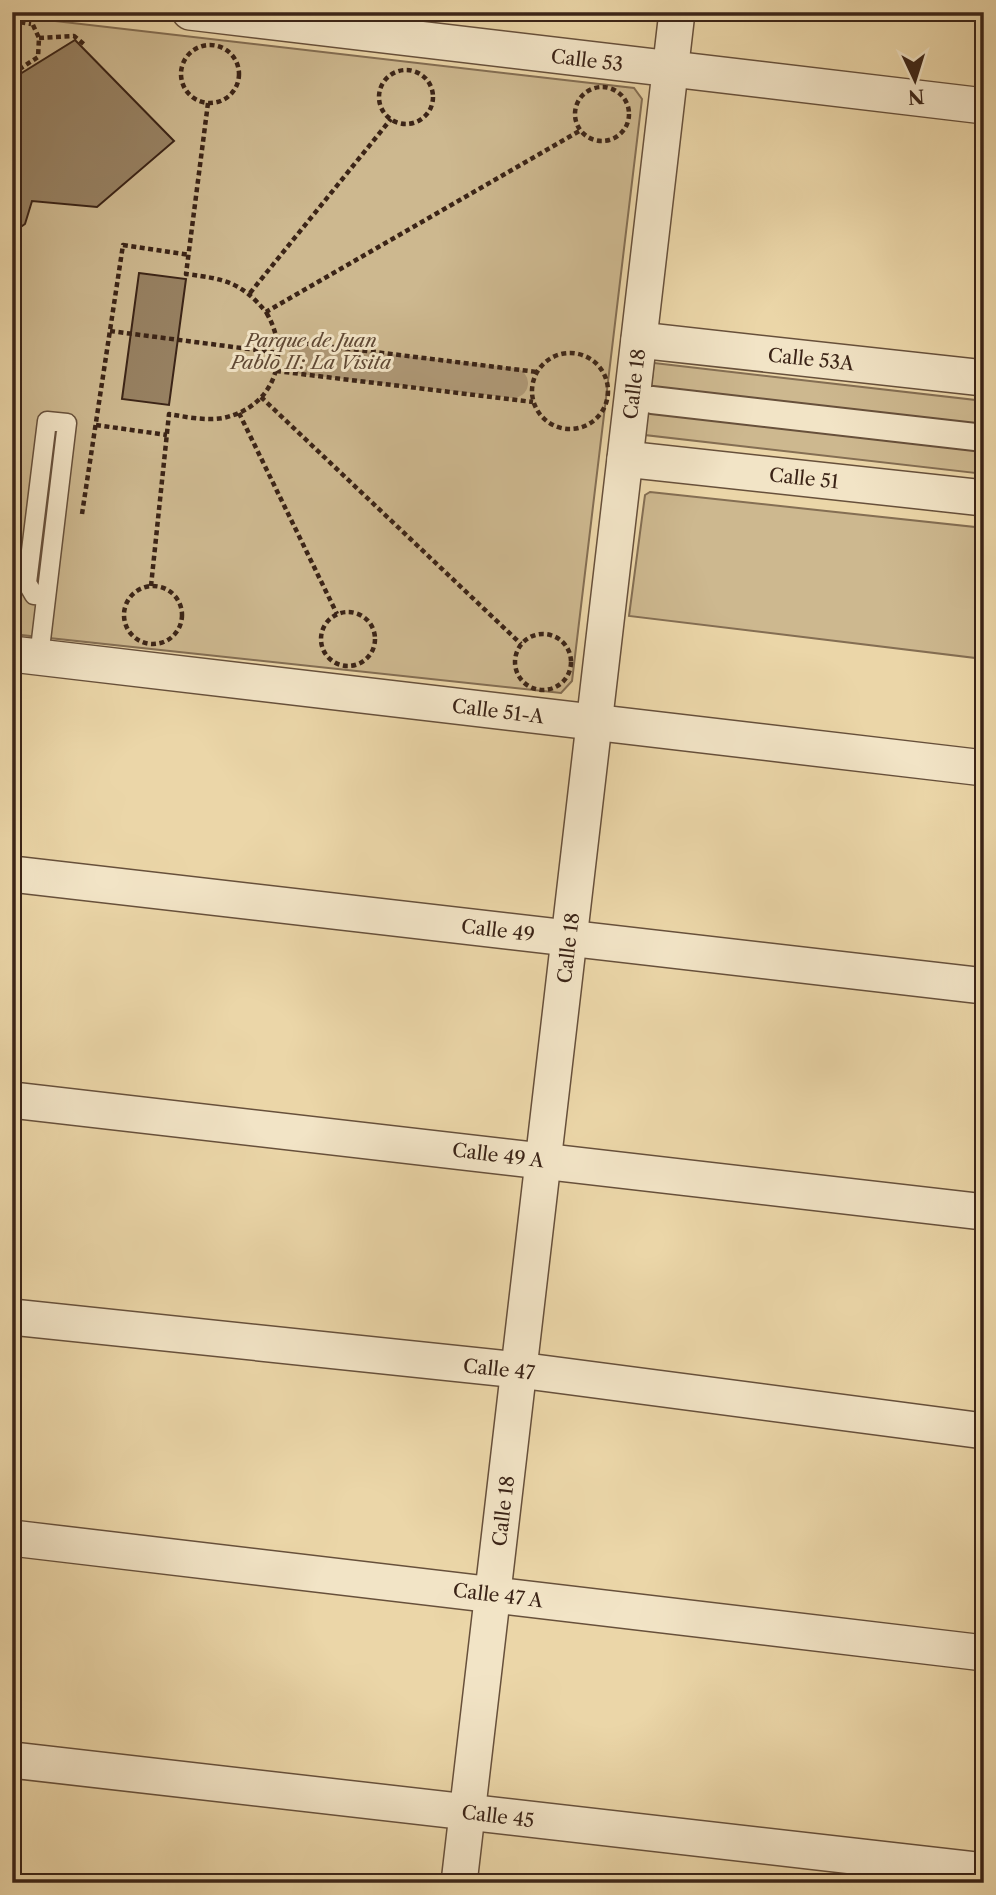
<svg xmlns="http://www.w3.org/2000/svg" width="996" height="1895" font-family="'Libre Caslon Text',serif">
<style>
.green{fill:#cdb88f;stroke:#846e53;stroke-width:2}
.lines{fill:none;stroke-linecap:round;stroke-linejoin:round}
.canal{stroke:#af9977;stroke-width:30}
.building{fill:#978162;stroke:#3b2417;stroke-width:2}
.service-casing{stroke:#67503b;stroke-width:21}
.pedestrian-casing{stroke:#67503b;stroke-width:30}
.minor-casing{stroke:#67503b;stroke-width:38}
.path{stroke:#3b2417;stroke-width:4.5;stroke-dasharray:5 3.5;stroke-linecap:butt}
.service{stroke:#f2e4c6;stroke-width:18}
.pedestrian{stroke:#f2e4c6;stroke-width:26}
.minor{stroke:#f2e4c6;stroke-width:35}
.labels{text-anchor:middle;stroke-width:6;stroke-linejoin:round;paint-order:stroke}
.street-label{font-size:19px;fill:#3b2417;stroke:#f2e4c6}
.park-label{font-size:19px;font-style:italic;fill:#604935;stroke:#f2e4c6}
</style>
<rect width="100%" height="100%" fill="#ebd6a8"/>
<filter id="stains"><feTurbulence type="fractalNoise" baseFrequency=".00286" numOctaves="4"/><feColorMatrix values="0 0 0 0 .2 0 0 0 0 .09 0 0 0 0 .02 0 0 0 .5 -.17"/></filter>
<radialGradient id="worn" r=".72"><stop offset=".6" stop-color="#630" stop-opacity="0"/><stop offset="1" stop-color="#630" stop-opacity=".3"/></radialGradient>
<g class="green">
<path d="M 12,16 L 634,88 L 642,99 L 572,681 L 561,693 L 12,634 Z"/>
<path d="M 654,363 L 984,401 L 984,474 L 645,435 Z"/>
<path d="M 650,492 L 984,528 L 984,659 L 629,616 L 645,495 Z"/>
</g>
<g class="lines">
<path class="canal" d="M 302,359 L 513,383"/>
</g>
<g class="building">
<path d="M 75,40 L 174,141 L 97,207 L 32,201 L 25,224 L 12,233 L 12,79 Z"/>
<path d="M 139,273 L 186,279 L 169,405 L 122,399 Z"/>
</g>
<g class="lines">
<g class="service-casing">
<path id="service" d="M 39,657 L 67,423 L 47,421 L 27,583 L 34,595 L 46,596"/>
</g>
<g class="pedestrian-casing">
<path id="pedestrian" d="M 652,400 L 984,438"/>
</g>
<g class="minor-casing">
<g id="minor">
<path d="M 190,12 L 984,106"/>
<path d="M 639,340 L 984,378"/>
<path d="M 625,459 L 984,498"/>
<path d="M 12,654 L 984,768"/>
<path d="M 12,874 L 984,986"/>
<path d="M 12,1100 L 984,1212"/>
<path d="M 12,1317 L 519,1370 L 984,1431"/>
<path d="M 12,1538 L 984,1653"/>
<path d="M 12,1760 L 984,1871"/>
<path d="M 459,1883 L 677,12"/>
</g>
</g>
<g class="path">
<path d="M 12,21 L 31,24"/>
<path d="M 39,38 L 74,36 L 85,45"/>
<circle cx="210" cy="74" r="29"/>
<circle cx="406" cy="97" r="27"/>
<path d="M 12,74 L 38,57 L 39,38 L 27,12"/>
<circle cx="602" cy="114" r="27"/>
<path d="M 208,103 L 186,274 C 225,279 241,282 266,312 L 581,130"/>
<path d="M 250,293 L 391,119"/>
<path d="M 110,331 L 280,353"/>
<path d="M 278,340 L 537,372"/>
<circle cx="570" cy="391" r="38"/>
<path d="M 276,371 L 533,402"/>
<path d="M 261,397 L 521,644"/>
<path d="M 239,413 L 337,614"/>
<path d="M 96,425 L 167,435"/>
<path d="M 82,514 L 123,245 L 190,255"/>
<path d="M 151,586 L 169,414 C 186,417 206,421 223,418 C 275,407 292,355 266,312"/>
<circle cx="153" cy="615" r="29"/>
<circle cx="348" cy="639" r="27"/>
<circle cx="543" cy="662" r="28"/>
</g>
<use href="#service" class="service"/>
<use href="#pedestrian" class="pedestrian"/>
<use href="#minor" class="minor"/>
</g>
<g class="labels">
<g class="street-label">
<text transform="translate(587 60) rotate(7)" y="7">Calle 53</text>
<text transform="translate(811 359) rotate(6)" y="7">Calle 53A</text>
<text transform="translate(634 384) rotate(-83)" y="7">Calle 18</text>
<text transform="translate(804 478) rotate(6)" y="7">Calle 51</text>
<text transform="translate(498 711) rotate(7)" y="7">Calle 51-A</text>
<text transform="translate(498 930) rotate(7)" y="7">Calle 49</text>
<text transform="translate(568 948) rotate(-83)" y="7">Calle 18</text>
<text transform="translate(498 1155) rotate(7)" y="7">Calle 49 A</text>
<text transform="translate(499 1369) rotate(6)" y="7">Calle 47</text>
<text transform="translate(503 1511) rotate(-83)" y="7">Calle 18</text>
<text transform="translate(498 1595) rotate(7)" y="7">Calle 47 A</text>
<text transform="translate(498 1816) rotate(7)" y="7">Calle 45</text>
</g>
<g class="park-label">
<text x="311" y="347">Parque de Juan<tspan x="311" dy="22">Pablo II: La Visita</tspan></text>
</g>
</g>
<rect width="996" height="1895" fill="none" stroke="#ebd6a8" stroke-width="42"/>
<rect x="14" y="14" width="968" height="1867" fill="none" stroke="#3b2417" stroke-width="3.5"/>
<rect x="21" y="21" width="954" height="1853" fill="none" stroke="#3b2417" stroke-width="2"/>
<g transform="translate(915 80) rotate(176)" stroke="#f2e4c6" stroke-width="5" paint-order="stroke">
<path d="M0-5L12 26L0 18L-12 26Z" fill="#3b2417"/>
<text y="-10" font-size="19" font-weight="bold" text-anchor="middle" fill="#3b2417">N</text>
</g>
<rect width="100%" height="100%" filter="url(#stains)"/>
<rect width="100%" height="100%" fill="url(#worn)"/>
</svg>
